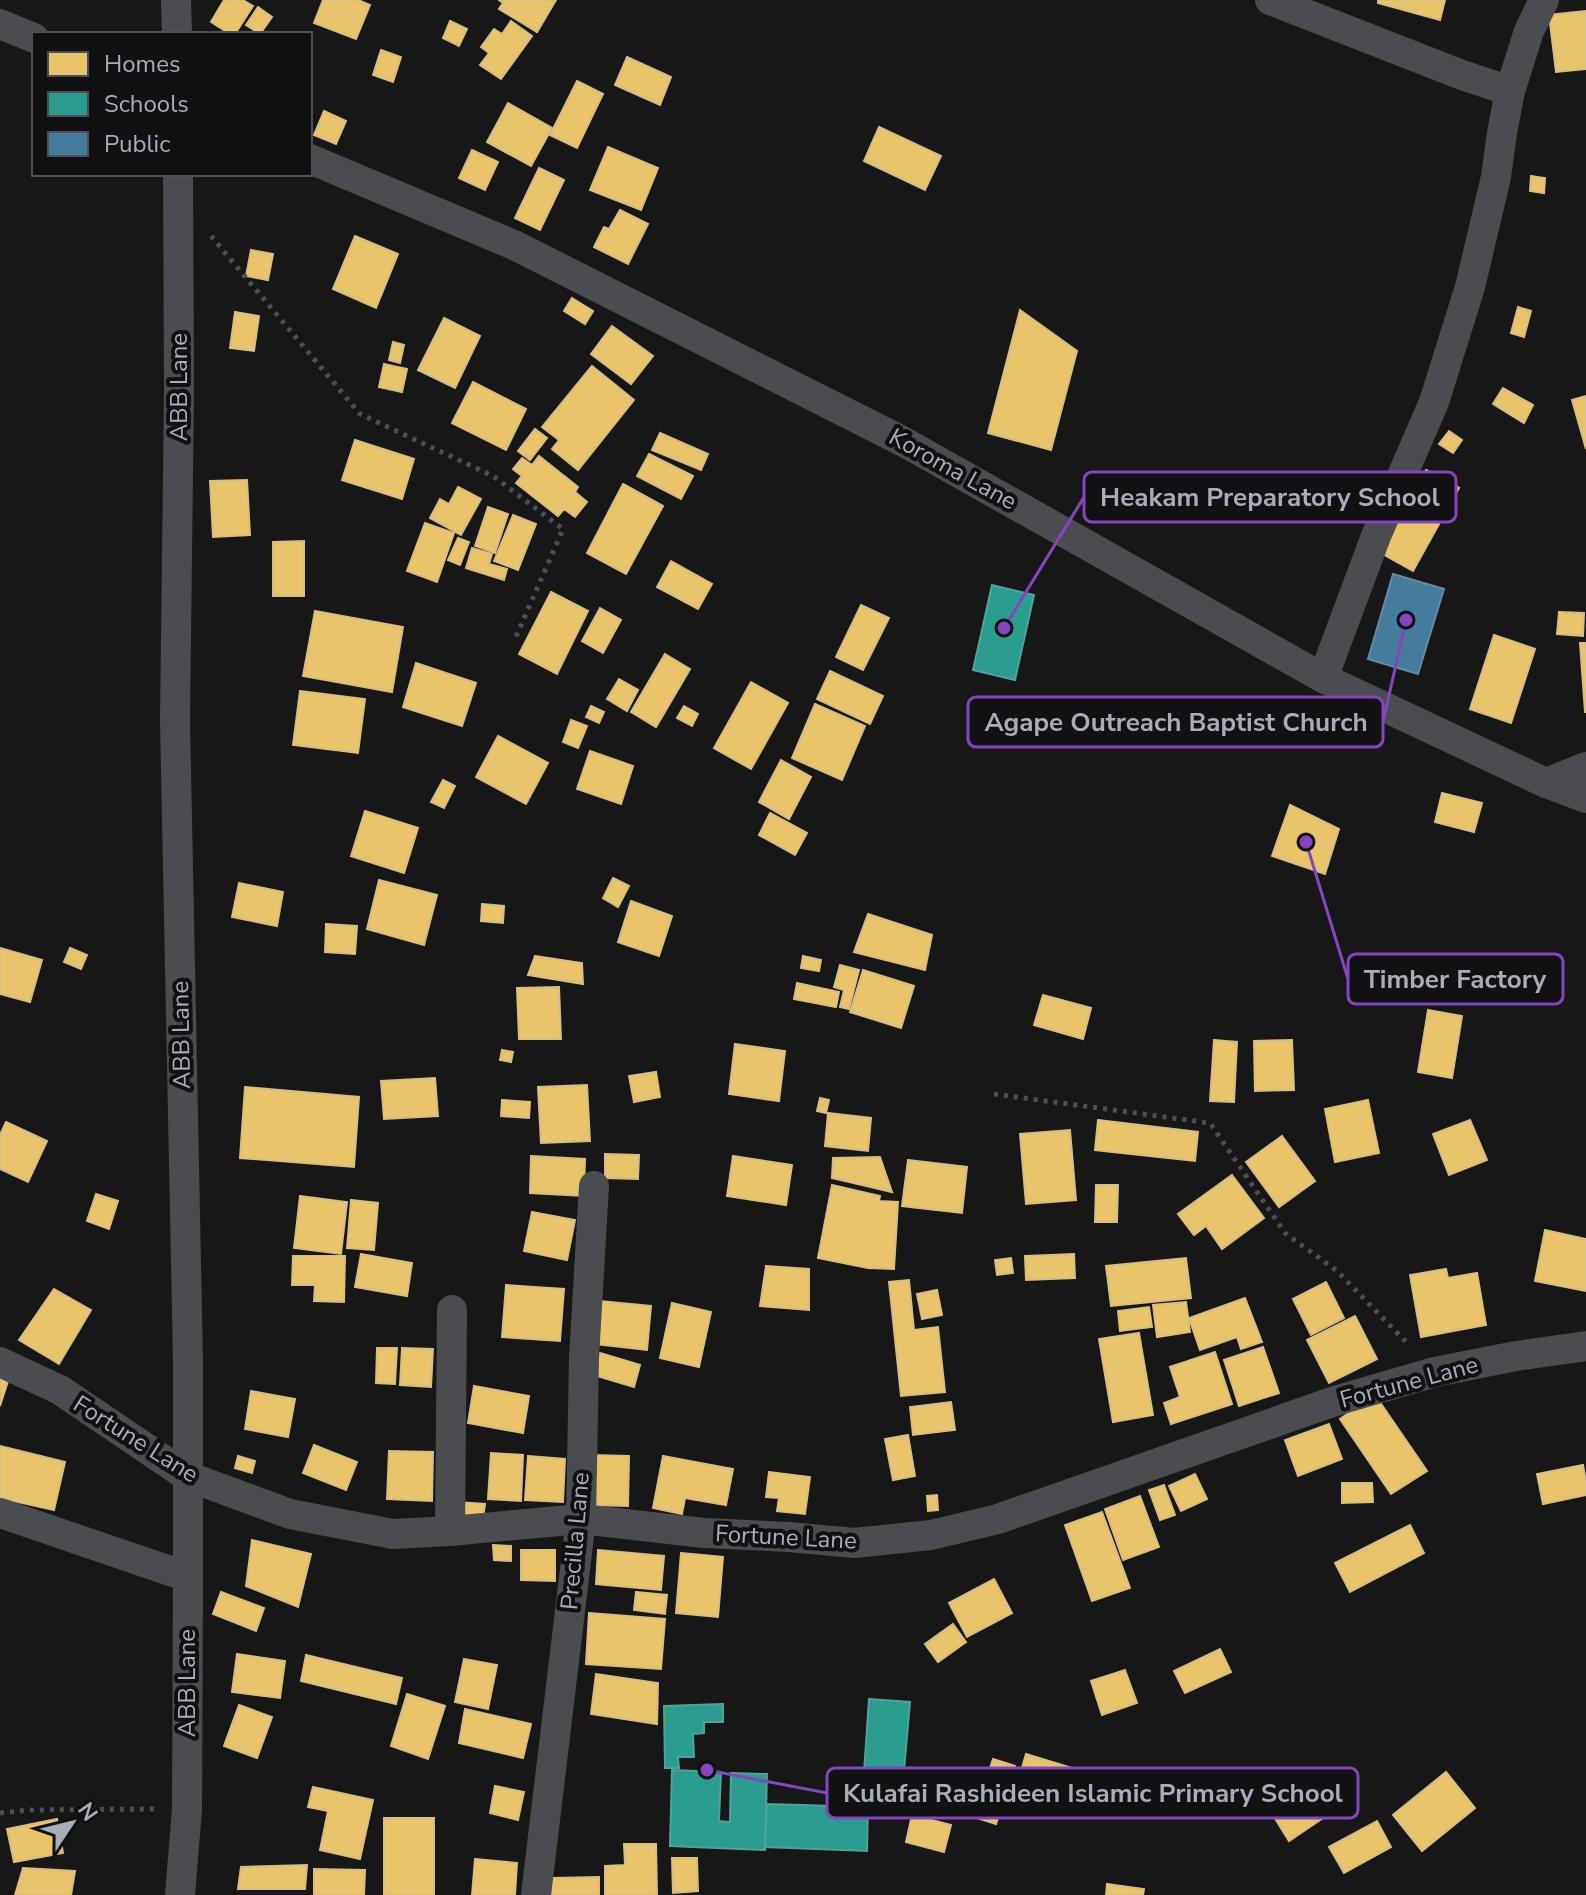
<svg xmlns="http://www.w3.org/2000/svg" width="1586" height="1895" font-family="'Nunito Sans',sans-serif">
<style>
.homes{fill:#e9c46a;stroke:#d6bd81;stroke-width:2}
.schools{fill:#2a9d8f;stroke:#50a29b;stroke-width:2}
.public{fill:#457b9d;stroke:#638aa5;stroke-width:2}
.lines{fill:none;stroke-linecap:round;stroke-linejoin:round}
.path{stroke:#4d4e52;stroke-width:5;stroke-dasharray:4 6;stroke-linecap:butt}
.street{stroke:#4b4c50;stroke-width:30}
.labels{text-anchor:middle;stroke-width:8;stroke-linejoin:round;paint-order:stroke}
.street-label{font-size:24px;fill:#a8adb8;stroke:#111113}
.leader{fill:none;stroke:#8446be;stroke-width:3}
.callout-dot{fill:#8446be;stroke:#111113;stroke-width:3}
.callout{fill:#111113;stroke:#8446be;stroke-width:3}
.callout-label{font-size:26px;text-anchor:middle;font-weight:bold;fill:#a8adb8}
</style>
<rect width="100%" height="100%" fill="#171717"/>
<g class="homes">
<path d="M 224,0 L 243,0 L 253,6 L 235,34 L 230,34 L 211,22 Z"/>
<path d="M 323,0 L 358,0 L 370,5 L 356,39 L 314,23 Z"/>
<path d="M 499,0 L 556,0 L 537,32 L 499,9 L 503,3 Z"/>
<path d="M 1378,0 L 1445,0 L 1440,20 L 1378,3 Z"/>
<path d="M 258,7 L 272,17 L 260,34 L 246,25 Z"/>
<path d="M 1586,11 L 1586,69 L 1556,72 L 1549,15 Z"/>
<path d="M 450,21 L 467,29 L 459,46 L 443,38 Z"/>
<path d="M 511,21 L 532,36 L 501,79 L 480,65 L 489,53 L 481,47 L 494,29 L 502,34 Z"/>
<path d="M 381,50 L 401,57 L 393,82 L 373,75 Z"/>
<path d="M 627,57 L 671,77 L 660,105 L 615,85 Z"/>
<path d="M 577,81 L 603,94 L 577,148 L 550,135 Z"/>
<path d="M 508,103 L 552,128 L 531,166 L 487,142 Z"/>
<path d="M 324,111 L 346,121 L 336,144 L 314,135 Z"/>
<path d="M 879,127 L 941,156 L 925,190 L 864,161 Z"/>
<path d="M 608,147 L 658,168 L 641,210 L 590,190 Z"/>
<path d="M 472,150 L 498,162 L 485,190 L 459,178 Z"/>
<path d="M 539,168 L 564,180 L 540,230 L 515,218 Z"/>
<path d="M 1531,176 L 1545,178 L 1544,193 L 1530,191 Z"/>
<path d="M 620,210 L 648,224 L 628,264 L 594,247 L 604,227 L 609,229 Z"/>
<path d="M 355,236 L 398,254 L 376,308 L 333,289 Z"/>
<path d="M 251,250 L 273,254 L 268,280 L 246,276 Z"/>
<path d="M 572,298 L 593,311 L 585,324 L 564,311 Z"/>
<path d="M 1518,307 L 1531,311 L 1524,337 L 1511,333 Z"/>
<path d="M 1020,310 L 1077,351 L 1051,450 L 988,433 Z"/>
<path d="M 235,312 L 259,316 L 254,351 L 230,348 Z"/>
<path d="M 444,318 L 480,336 L 455,388 L 418,370 Z"/>
<path d="M 612,326 L 653,356 L 631,384 L 591,354 Z"/>
<path d="M 393,342 L 404,345 L 400,363 L 389,360 Z"/>
<path d="M 384,364 L 407,369 L 402,392 L 379,387 Z"/>
<path d="M 592,366 L 634,400 L 578,470 L 552,449 L 559,440 L 542,427 Z"/>
<path d="M 473,382 L 526,409 L 506,450 L 452,423 Z"/>
<path d="M 1503,388 L 1533,405 L 1524,423 L 1493,404 Z"/>
<path d="M 1586,396 L 1586,449 L 1572,400 Z"/>
<path d="M 535,429 L 547,438 L 530,460 L 518,451 Z"/>
<path d="M 1449,431 L 1462,440 L 1453,453 L 1439,444 Z"/>
<path d="M 660,433 L 708,454 L 701,470 L 652,450 Z"/>
<path d="M 355,440 L 414,459 L 402,499 L 342,480 Z"/>
<path d="M 649,454 L 693,476 L 681,499 L 637,476 Z"/>
<path d="M 539,456 L 578,487 L 575,492 L 587,502 L 575,517 L 564,509 L 558,516 L 516,483 L 522,476 L 513,469 L 522,458 L 532,465 Z"/>
<path d="M 1426,470 L 1459,488 L 1413,571 L 1381,553 Z"/>
<path d="M 247,480 L 250,535 L 213,537 L 210,481 Z"/>
<path d="M 623,484 L 663,506 L 626,574 L 587,553 Z"/>
<path d="M 458,487 L 481,499 L 461,535 L 430,518 L 440,499 L 449,504 Z"/>
<path d="M 488,507 L 508,514 L 495,553 L 475,546 Z"/>
<path d="M 513,515 L 536,524 L 518,570 L 494,561 Z"/>
<path d="M 425,523 L 454,533 L 437,582 L 407,571 Z"/>
<path d="M 458,538 L 469,542 L 460,565 L 448,560 Z"/>
<path d="M 304,541 L 304,596 L 273,596 L 273,542 Z"/>
<path d="M 472,548 L 492,554 L 489,564 L 507,569 L 504,580 L 466,568 Z"/>
<path d="M 671,561 L 712,584 L 698,609 L 657,587 Z"/>
<path d="M 551,592 L 588,611 L 557,674 L 519,654 Z"/>
<path d="M 861,605 L 889,618 L 863,670 L 836,657 Z"/>
<path d="M 600,608 L 621,620 L 603,653 L 582,641 Z"/>
<path d="M 315,611 L 403,627 L 392,692 L 303,676 Z"/>
<path d="M 1559,612 L 1584,613 L 1583,636 L 1557,634 Z"/>
<path d="M 1494,635 L 1535,649 L 1511,723 L 1470,709 Z"/>
<path d="M 1580,643 L 1586,643 L 1586,712 L 1585,712 Z"/>
<path d="M 665,654 L 690,669 L 656,727 L 631,712 Z"/>
<path d="M 416,663 L 476,683 L 462,726 L 403,707 Z"/>
<path d="M 830,671 L 883,696 L 870,724 L 817,699 Z"/>
<path d="M 619,679 L 638,690 L 627,711 L 607,699 Z"/>
<path d="M 751,682 L 788,703 L 751,769 L 714,748 Z"/>
<path d="M 300,691 L 365,699 L 358,753 L 293,745 Z"/>
<path d="M 815,704 L 865,726 L 842,780 L 792,758 Z"/>
<path d="M 591,706 L 604,712 L 599,723 L 586,717 Z"/>
<path d="M 684,706 L 698,714 L 692,726 L 677,718 Z"/>
<path d="M 571,720 L 587,726 L 578,748 L 563,742 Z"/>
<path d="M 498,736 L 548,763 L 526,804 L 476,777 Z"/>
<path d="M 590,751 L 633,766 L 621,804 L 577,789 Z"/>
<path d="M 781,760 L 811,777 L 789,819 L 759,802 Z"/>
<path d="M 443,780 L 455,786 L 444,808 L 431,802 Z"/>
<path d="M 1442,793 L 1482,803 L 1474,832 L 1435,822 Z"/>
<path d="M 1290,805 L 1339,829 L 1325,874 L 1272,856 Z"/>
<path d="M 365,811 L 418,828 L 404,873 L 351,856 Z"/>
<path d="M 770,813 L 807,833 L 795,855 L 759,835 Z"/>
<path d="M 613,878 L 629,886 L 618,907 L 603,898 Z"/>
<path d="M 379,880 L 437,895 L 424,945 L 367,929 Z"/>
<path d="M 239,883 L 283,892 L 277,926 L 232,917 Z"/>
<path d="M 631,901 L 672,916 L 659,956 L 618,942 Z"/>
<path d="M 482,904 L 504,906 L 503,923 L 481,921 Z"/>
<path d="M 868,914 L 932,935 L 925,970 L 854,952 Z"/>
<path d="M 326,924 L 357,926 L 355,954 L 325,952 Z"/>
<path d="M 0,948 L 42,960 L 30,1002 L 0,994 Z"/>
<path d="M 70,948 L 87,955 L 81,969 L 64,962 Z"/>
<path d="M 535,956 L 582,963 L 583,984 L 528,975 Z"/>
<path d="M 803,956 L 821,960 L 819,971 L 801,968 Z"/>
<path d="M 840,965 L 859,970 L 849,1009 L 840,1007 L 844,990 L 834,987 Z"/>
<path d="M 863,970 L 914,986 L 901,1028 L 850,1012 Z"/>
<path d="M 797,983 L 839,992 L 836,1007 L 794,999 Z"/>
<path d="M 559,987 L 561,1039 L 519,1039 L 517,988 Z"/>
<path d="M 1043,995 L 1091,1008 L 1083,1039 L 1034,1025 Z"/>
<path d="M 1428,1010 L 1462,1016 L 1452,1078 L 1418,1072 Z"/>
<path d="M 1214,1040 L 1237,1042 L 1234,1102 L 1210,1101 Z"/>
<path d="M 1292,1040 L 1294,1090 L 1255,1091 L 1254,1041 Z"/>
<path d="M 735,1044 L 785,1051 L 779,1101 L 729,1094 Z"/>
<path d="M 502,1050 L 513,1052 L 511,1062 L 500,1060 Z"/>
<path d="M 656,1072 L 660,1097 L 634,1102 L 629,1076 Z"/>
<path d="M 435,1078 L 438,1116 L 384,1119 L 381,1081 Z"/>
<path d="M 587,1085 L 590,1141 L 541,1143 L 538,1087 Z"/>
<path d="M 245,1087 L 359,1097 L 354,1167 L 240,1158 Z"/>
<path d="M 820,1098 L 829,1100 L 826,1113 L 817,1111 Z"/>
<path d="M 502,1100 L 530,1102 L 529,1118 L 501,1116 Z"/>
<path d="M 1368,1100 L 1379,1153 L 1335,1162 L 1325,1109 Z"/>
<path d="M 828,1113 L 871,1118 L 868,1151 L 825,1146 Z"/>
<path d="M 1098,1120 L 1198,1132 L 1195,1161 L 1095,1150 Z"/>
<path d="M 1470,1120 L 1487,1160 L 1449,1175 L 1433,1134 Z"/>
<path d="M 6,1122 L 47,1141 L 28,1182 L 0,1169 L 0,1135 Z"/>
<path d="M 1070,1130 L 1076,1200 L 1026,1204 L 1020,1134 Z"/>
<path d="M 1282,1136 L 1315,1181 L 1279,1207 L 1246,1162 Z"/>
<path d="M 605,1154 L 639,1155 L 638,1179 L 605,1178 Z"/>
<path d="M 531,1156 L 585,1159 L 584,1196 L 530,1193 Z"/>
<path d="M 733,1156 L 792,1165 L 786,1205 L 727,1196 Z"/>
<path d="M 880,1157 L 892,1192 L 832,1178 L 833,1158 Z"/>
<path d="M 908,1160 L 967,1167 L 962,1213 L 902,1206 Z"/>
<path d="M 1232,1175 L 1264,1218 L 1222,1249 L 1206,1226 L 1194,1235 L 1178,1214 Z"/>
<path d="M 832,1185 L 880,1196 L 879,1201 L 898,1202 L 894,1269 L 868,1268 L 818,1258 Z"/>
<path d="M 1096,1185 L 1118,1185 L 1117,1222 L 1095,1222 Z"/>
<path d="M 96,1194 L 118,1201 L 109,1229 L 87,1221 Z"/>
<path d="M 300,1196 L 347,1202 L 341,1254 L 294,1248 Z"/>
<path d="M 351,1200 L 378,1203 L 374,1250 L 347,1248 Z"/>
<path d="M 532,1212 L 575,1220 L 567,1260 L 524,1251 Z"/>
<path d="M 1545,1230 L 1586,1239 L 1586,1291 L 1535,1281 Z"/>
<path d="M 361,1254 L 412,1263 L 407,1296 L 355,1287 Z"/>
<path d="M 1074,1254 L 1075,1278 L 1026,1280 L 1025,1256 Z"/>
<path d="M 293,1256 L 345,1256 L 344,1302 L 314,1301 L 315,1285 L 292,1285 Z"/>
<path d="M 1011,1258 L 1013,1273 L 997,1275 L 995,1260 Z"/>
<path d="M 1186,1258 L 1191,1298 L 1111,1306 L 1106,1266 Z"/>
<path d="M 766,1266 L 809,1269 L 809,1310 L 760,1306 Z"/>
<path d="M 1446,1269 L 1448,1278 L 1477,1273 L 1486,1325 L 1421,1337 L 1410,1275 Z"/>
<path d="M 909,1280 L 914,1330 L 938,1327 L 945,1392 L 901,1396 L 889,1282 Z"/>
<path d="M 1326,1282 L 1344,1318 L 1311,1335 L 1293,1299 Z"/>
<path d="M 506,1285 L 564,1289 L 560,1341 L 502,1337 Z"/>
<path d="M 54,1289 L 91,1310 L 59,1364 L 19,1340 Z"/>
<path d="M 937,1290 L 942,1315 L 922,1319 L 917,1294 Z"/>
<path d="M 1245,1298 L 1262,1342 L 1241,1349 L 1237,1337 L 1200,1350 L 1189,1318 Z"/>
<path d="M 599,1301 L 651,1306 L 647,1350 L 596,1344 Z"/>
<path d="M 1186,1302 L 1190,1332 L 1157,1337 L 1153,1305 Z"/>
<path d="M 672,1303 L 711,1312 L 699,1367 L 660,1358 Z"/>
<path d="M 1149,1307 L 1152,1327 L 1120,1331 L 1118,1311 Z"/>
<path d="M 1355,1316 L 1377,1359 L 1329,1383 L 1307,1340 Z"/>
<path d="M 1139,1333 L 1153,1415 L 1113,1422 L 1099,1339 Z"/>
<path d="M 1263,1347 L 1279,1393 L 1239,1406 L 1224,1360 Z"/>
<path d="M 377,1348 L 397,1348 L 395,1384 L 376,1383 Z"/>
<path d="M 402,1348 L 433,1349 L 431,1387 L 400,1385 Z"/>
<path d="M 1215,1352 L 1232,1404 L 1171,1424 L 1164,1403 L 1180,1397 L 1170,1367 Z"/>
<path d="M 600,1353 L 640,1365 L 634,1387 L 594,1375 Z"/>
<path d="M 0,1374 L 9,1378 L 0,1406 Z"/>
<path d="M 474,1386 L 529,1396 L 523,1433 L 468,1423 Z"/>
<path d="M 251,1391 L 295,1399 L 288,1437 L 245,1429 Z"/>
<path d="M 1375,1395 L 1427,1471 L 1391,1494 L 1340,1419 Z"/>
<path d="M 951,1402 L 955,1430 L 913,1435 L 910,1407 Z"/>
<path d="M 1329,1424 L 1342,1459 L 1298,1476 L 1285,1440 Z"/>
<path d="M 908,1435 L 915,1476 L 893,1480 L 885,1439 Z"/>
<path d="M 314,1445 L 357,1462 L 346,1490 L 303,1473 Z"/>
<path d="M 0,1446 L 65,1462 L 54,1510 L 0,1498 Z"/>
<path d="M 389,1451 L 433,1452 L 432,1501 L 387,1499 Z"/>
<path d="M 491,1453 L 523,1455 L 521,1501 L 488,1499 Z"/>
<path d="M 591,1455 L 629,1456 L 628,1506 L 590,1505 Z"/>
<path d="M 238,1456 L 255,1461 L 252,1473 L 235,1468 Z"/>
<path d="M 528,1456 L 565,1459 L 563,1502 L 525,1500 Z"/>
<path d="M 663,1456 L 733,1469 L 726,1505 L 685,1498 L 682,1514 L 653,1508 Z"/>
<path d="M 1583,1465 L 1586,1482 L 1586,1495 L 1543,1504 L 1537,1474 Z"/>
<path d="M 769,1472 L 810,1477 L 805,1514 L 777,1511 L 779,1498 L 766,1497 Z"/>
<path d="M 1195,1474 L 1207,1499 L 1181,1511 L 1169,1486 Z"/>
<path d="M 1342,1483 L 1372,1483 L 1373,1502 L 1342,1503 Z"/>
<path d="M 1164,1485 L 1175,1515 L 1160,1520 L 1149,1490 Z"/>
<path d="M 937,1495 L 938,1510 L 928,1511 L 927,1496 Z"/>
<path d="M 1140,1496 L 1159,1547 L 1123,1560 L 1105,1509 Z"/>
<path d="M 457,1502 L 485,1504 L 483,1518 L 456,1517 Z"/>
<path d="M 1102,1512 L 1130,1588 L 1092,1601 L 1065,1525 Z"/>
<path d="M 1410,1525 L 1424,1553 L 1350,1592 L 1335,1563 Z"/>
<path d="M 252,1540 L 311,1554 L 298,1607 L 246,1586 Z"/>
<path d="M 493,1545 L 511,1546 L 511,1561 L 494,1560 Z"/>
<path d="M 521,1550 L 555,1550 L 555,1581 L 521,1580 Z"/>
<path d="M 598,1550 L 664,1556 L 661,1590 L 596,1584 Z"/>
<path d="M 681,1553 L 723,1557 L 718,1617 L 676,1613 Z"/>
<path d="M 994,1579 L 1012,1613 L 967,1637 L 949,1603 Z"/>
<path d="M 221,1592 L 264,1608 L 256,1631 L 213,1614 Z"/>
<path d="M 636,1592 L 667,1595 L 665,1614 L 634,1610 Z"/>
<path d="M 589,1613 L 665,1619 L 661,1669 L 586,1664 Z"/>
<path d="M 953,1624 L 966,1642 L 938,1662 L 925,1644 Z"/>
<path d="M 1220,1649 L 1231,1672 L 1185,1693 L 1174,1671 Z"/>
<path d="M 237,1654 L 285,1661 L 280,1698 L 232,1692 Z"/>
<path d="M 306,1655 L 402,1678 L 396,1704 L 301,1681 Z"/>
<path d="M 464,1659 L 497,1665 L 488,1709 L 455,1702 Z"/>
<path d="M 1125,1670 L 1137,1703 L 1102,1715 L 1091,1681 Z"/>
<path d="M 596,1674 L 658,1683 L 657,1724 L 591,1714 Z"/>
<path d="M 407,1694 L 445,1706 L 428,1759 L 391,1746 Z"/>
<path d="M 239,1705 L 272,1717 L 257,1758 L 224,1746 Z"/>
<path d="M 465,1709 L 531,1724 L 523,1758 L 459,1743 Z"/>
<path d="M 1026,1754 L 1075,1769 L 1062,1810 L 1014,1795 Z"/>
<path d="M 993,1759 L 1015,1766 L 996,1824 L 974,1817 Z"/>
<path d="M 1446,1772 L 1475,1808 L 1422,1851 L 1393,1815 Z"/>
<path d="M 495,1786 L 524,1792 L 518,1820 L 490,1813 Z"/>
<path d="M 313,1787 L 373,1800 L 360,1859 L 320,1850 L 328,1811 L 308,1807 Z"/>
<path d="M 1308,1788 L 1326,1816 L 1289,1841 L 1271,1812 Z"/>
<path d="M 912,1815 L 951,1825 L 944,1852 L 906,1842 Z"/>
<rect x="384" y="1818" width="50" height="77"/>
<path d="M 57,1819 L 63,1853 L 14,1862 L 7,1829 Z"/>
<path d="M 1377,1821 L 1391,1847 L 1344,1873 L 1329,1847 Z"/>
<path d="M 624,1844 L 656,1844 L 657,1895 L 605,1895 L 605,1866 L 625,1865 Z"/>
<path d="M 672,1858 L 697,1858 L 698,1891 L 673,1893 Z"/>
<path d="M 475,1859 L 517,1863 L 515,1895 L 472,1895 Z"/>
<path d="M 307,1865 L 305,1889 L 238,1889 L 241,1867 Z"/>
<path d="M 23,1868 L 75,1871 L 71,1895 L 15,1895 Z"/>
<path d="M 314,1869 L 365,1870 L 364,1895 L 314,1895 Z"/>
<path d="M 599,1877 L 599,1895 L 551,1895 L 551,1878 Z"/>
<path d="M 1107,1884 L 1144,1889 L 1143,1895 L 1106,1895 Z"/>
</g>
<g class="schools">
<path d="M 992,585 L 1034,595 L 1015,680 L 973,670 Z"/>
<path d="M 869,1699 L 910,1702 L 901,1805 L 862,1802 Z"/>
<path d="M 723,1704 L 723,1722 L 704,1722 L 704,1733 L 693,1734 L 694,1757 L 678,1757 L 679,1768 L 665,1768 L 664,1706 Z"/>
<path d="M 672,1770 L 721,1772 L 719,1821 L 730,1822 L 731,1773 L 767,1774 L 765,1850 L 670,1846 Z"/>
<path d="M 767,1804 L 868,1807 L 867,1851 L 765,1847 Z"/>
</g>
<path class="public" d="M 1393,574 L 1444,589 L 1418,674 L 1368,659 Z"/>
<g class="lines">
<g class="path">
<path d="M 211,236 L 360,414 L 493,476 L 563,529 L 515,639"/>
<path d="M 994,1094 L 1210,1123 L 1285,1233 L 1337,1271 L 1409,1345"/>
<path d="M 0,1813 L 29,1810 L 158,1809"/>
</g>
<g class="street">
<path d="M 176,0 L 177,34"/>
<path d="M 1270,0 L 1462,75 L 1510,91"/>
<path d="M 0,24 L 34,38"/>
<path d="M 310,159 L 514,245 L 904,442 L 1323,678 L 1546,783 L 1586,798"/>
<path d="M 178,174 L 179,390 L 175,721 L 188,1361 L 188,1577 L 187,1809 L 180,1895"/>
<path d="M 1323,678 L 1376,536 L 1434,402 L 1470,287 L 1496,177 L 1502,133 L 1510,91 L 1529,31 L 1544,0"/>
<path d="M 1546,783 L 1586,767"/>
<path d="M 0,1362 L 60,1390 L 187,1476 L 290,1514 L 393,1534 L 450,1531 L 581,1519 L 704,1533 L 789,1537 L 854,1543 L 931,1535 L 998,1519 L 1335,1401 L 1435,1372 L 1516,1356 L 1586,1346"/>
<path d="M 0,1513 L 188,1577"/>
<path d="M 450,1531 L 452,1310"/>
<path d="M 536,1895 L 581,1519 L 584,1358 L 594,1186"/>
</g>
</g>
<g class="labels">
<g class="street-label">
<text transform="translate(179 387) rotate(-90)" y="8">ABB Lane</text>
<text transform="translate(953 469) rotate(29)" y="8">Koroma Lane</text>
<text transform="translate(181 1035) rotate(-91)" y="8">ABB Lane</text>
<text transform="translate(1409 1382) rotate(-15)" y="8">Fortune Lane</text>
<text transform="translate(136 1439) rotate(32)" y="8">Fortune Lane</text>
<text transform="translate(786 1537) rotate(3)" y="8">Fortune Lane</text>
<text transform="translate(575 1541) rotate(-85)" y="8">Precilla Lane</text>
<text transform="translate(187 1683) rotate(-90)" y="8">ABB Lane</text>
</g>
</g>
<path class="leader" d="M1004 628L1084 497M1406 620L1383 722M1306 842L1348 979M707 1770L827 1793"/>
<g class="callout-dot">
<circle cx="1004" cy="628" r="8"/>
<circle cx="1406" cy="620" r="8"/>
<circle cx="1306" cy="842" r="8"/>
<circle cx="707" cy="1770" r="8"/>
</g>
<g class="callout">
<rect x="1084" y="472" width="372" height="50" rx="8"/>
<rect x="968" y="697" width="415" height="50" rx="8"/>
<rect x="1348" y="954" width="215" height="50" rx="8"/>
<rect x="827" y="1768" width="531" height="50" rx="8"/>
</g>
<g class="callout-label">
<text x="1270" y="506">Heakam Preparatory School</text>
<text x="1176" y="731">Agape Outreach Baptist Church</text>
<text x="1455" y="988">Timber Factory</text>
<text x="1093" y="1802">Kulafai Rashideen Islamic Primary School</text>
</g>
<rect x="32" y="32" width="280" height="144" fill="#111113" stroke="#4d4f55" stroke-width="2"/>
<rect x="48" y="52" width="40" height="24" fill="#e9c46a" stroke="#4d4f55" stroke-width="2"/>
<text x="104" y="72" font-size="24" fill="#a8adb8">Homes</text>
<rect x="48" y="92" width="40" height="24" fill="#2a9d8f" stroke="#4d4f55" stroke-width="2"/>
<text x="104" y="112" font-size="24" fill="#a8adb8">Schools</text>
<rect x="48" y="132" width="40" height="24" fill="#457b9d" stroke="#4d4f55" stroke-width="2"/>
<text x="104" y="152" font-size="24" fill="#a8adb8">Public</text>
<g transform="translate(72 1823) rotate(55)" stroke="#111113" stroke-width="6" paint-order="stroke">
<path d="M0-6L14 30L0 20L-14 30Z" fill="#a8adb8"/>
<text y="-12" font-size="22" font-weight="bold" text-anchor="middle" fill="#a8adb8">N</text>
</g>
</svg>
